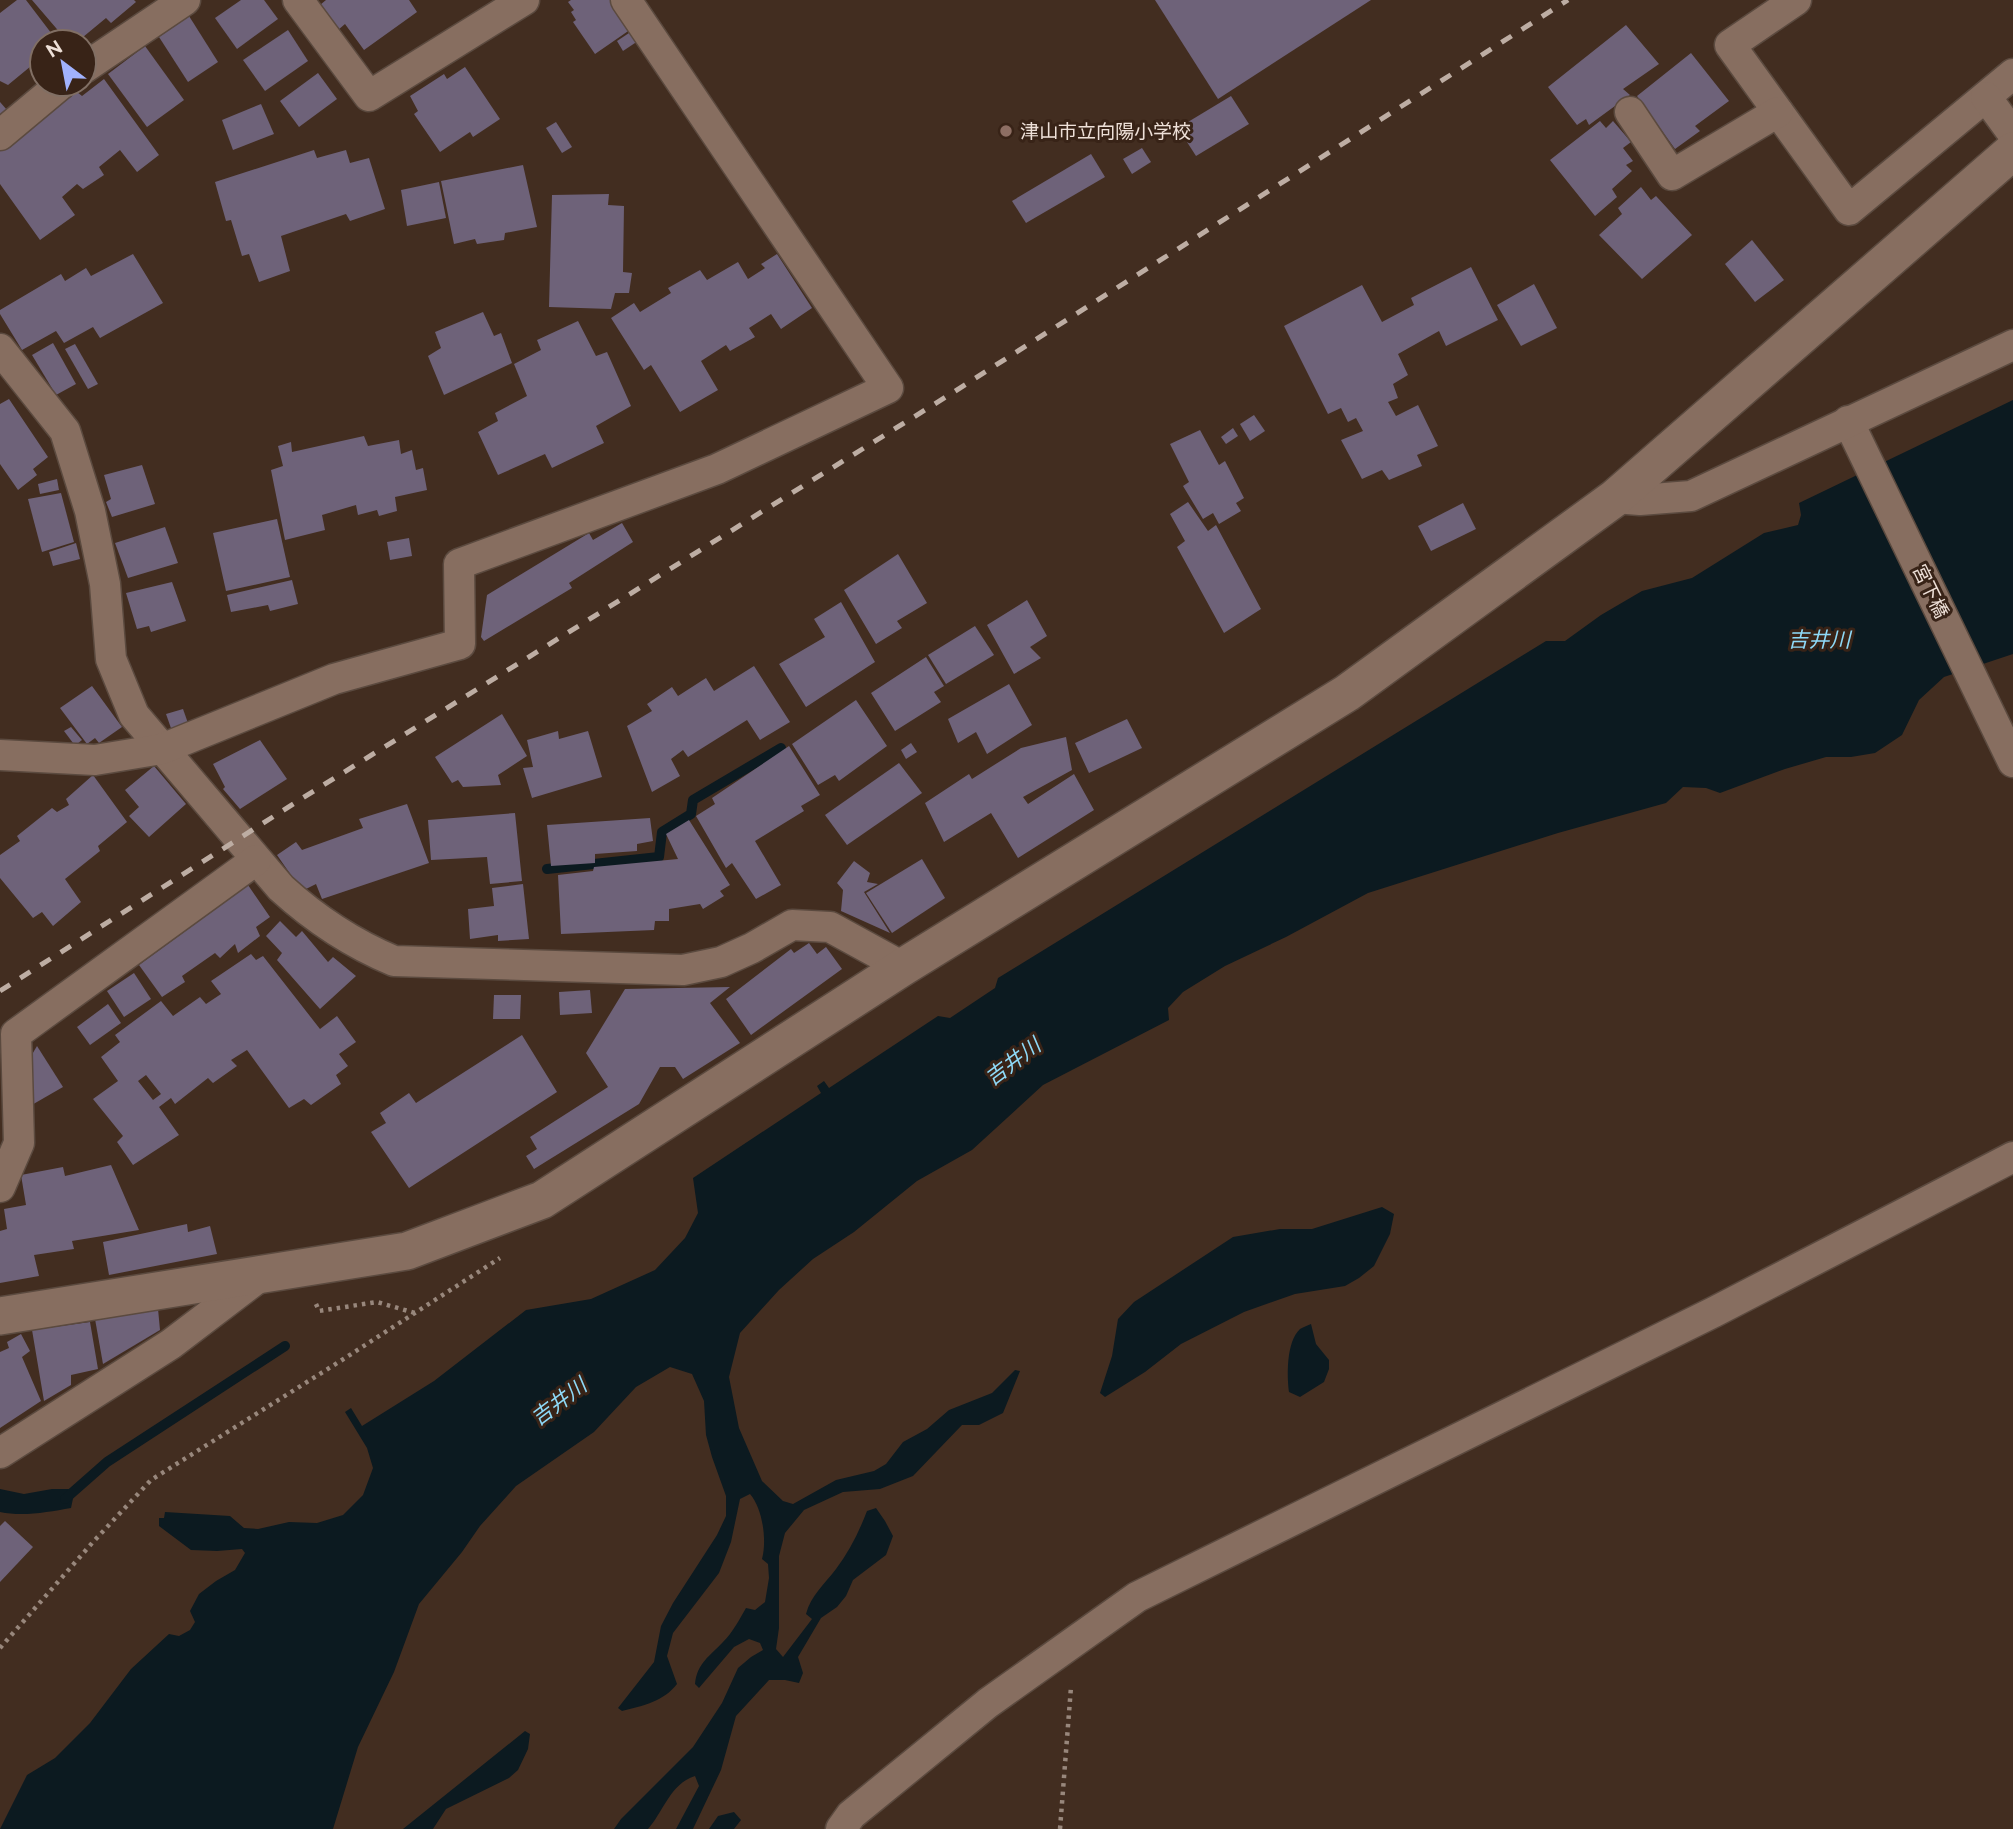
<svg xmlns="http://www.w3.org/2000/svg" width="2013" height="1829" font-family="Raleway,'Noto Sans JP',sans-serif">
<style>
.water{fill:#0c1a20}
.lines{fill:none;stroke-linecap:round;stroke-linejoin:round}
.stream{stroke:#0c1a20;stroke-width:10}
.building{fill:#6e6279;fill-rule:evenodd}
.minor-casing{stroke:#5b4a3f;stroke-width:33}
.tertiary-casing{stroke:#5b4a3f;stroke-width:40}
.path{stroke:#98877c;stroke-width:4.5;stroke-dasharray:3.5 5;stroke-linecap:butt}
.minor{stroke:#876e60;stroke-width:30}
.tertiary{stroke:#876e60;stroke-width:37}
.rail{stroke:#bdada3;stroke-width:5;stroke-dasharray:12 12;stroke-linecap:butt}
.education-dot{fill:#8d6e63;stroke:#382317;stroke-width:2.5}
.labels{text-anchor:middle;stroke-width:6;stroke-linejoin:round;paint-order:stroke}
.poi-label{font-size:19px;fill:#eee0d8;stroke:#382317;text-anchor:start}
.street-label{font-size:19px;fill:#eee0d8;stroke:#382317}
.water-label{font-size:21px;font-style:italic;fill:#8ed9f7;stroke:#382317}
</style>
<rect width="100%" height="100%" fill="#422d20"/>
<g class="water">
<path d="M 2013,400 L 2013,654 L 1944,677 L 1919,700 L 1902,735 L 1875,753 L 1851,757 L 1826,757 L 1785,769 L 1720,793 L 1706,788 L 1683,787 L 1666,803 L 1558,833 L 1368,893 L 1286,937 L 1225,966 L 1183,992 L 1168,1008 L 1169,1020 L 1043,1085 L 972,1150 L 917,1181 L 854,1232 L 813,1259 L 779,1290 L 740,1333 L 729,1377 L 739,1428 L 762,1481 L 783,1501 L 793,1504 L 836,1480 L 874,1471 L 886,1464 L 903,1442 L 927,1429 L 949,1410 L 992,1393 L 1015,1370 L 1020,1371 L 1003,1413 L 979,1425 L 962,1425 L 913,1476 L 880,1489 L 843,1492 L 804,1510 L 785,1533 L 779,1556 L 779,1628 L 776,1649 L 783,1657 L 812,1619 L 806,1614 C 811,1595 824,1585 836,1569 C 849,1552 859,1532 867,1511 L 876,1508 L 885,1521 L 893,1536 L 886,1555 L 853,1580 L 846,1596 L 837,1607 L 821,1618 L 798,1657 L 803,1673 L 799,1683 L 785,1680 L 769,1680 L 736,1716 L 721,1770 L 693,1829 L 676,1829 L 699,1786 L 695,1776 C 670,1784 664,1811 648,1829 L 614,1829 L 621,1819 L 693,1747 L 722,1703 L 738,1668 L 751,1657 L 763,1650 L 760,1643 L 749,1639 L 734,1647 L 699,1688 L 695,1684 C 697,1663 710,1656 723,1642 C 733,1632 739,1620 746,1608 L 755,1610 L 765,1602 L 769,1578 L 768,1564 L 762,1559 C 767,1541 763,1509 750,1494 L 740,1499 L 731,1542 L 719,1573 L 673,1633 L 667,1656 L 677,1684 C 664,1701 643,1706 622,1711 L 618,1708 L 654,1662 L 661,1626 L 673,1603 L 717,1535 L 726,1516 L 726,1496 L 712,1457 L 706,1435 L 704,1401 L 692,1374 L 670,1367 L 636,1387 L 594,1432 L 516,1486 L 480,1526 L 462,1552 L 419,1604 L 394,1672 L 358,1747 L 333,1829 L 0,1829 L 27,1775 L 55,1758 L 90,1723 L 131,1669 L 169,1634 L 179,1636 L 190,1630 L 195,1622 L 190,1611 L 199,1594 L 216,1581 L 235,1570 L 245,1553 L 242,1549 L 217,1551 L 191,1550 L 159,1526 L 159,1518 L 164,1518 L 165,1512 L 230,1516 L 244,1528 L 258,1529 L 289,1522 L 317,1523 L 343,1515 L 363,1495 L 373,1468 L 367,1448 L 345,1412 L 351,1408 L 362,1426 L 434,1381 L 526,1310 L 591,1299 L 655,1270 L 685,1238 L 698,1213 L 693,1178 L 821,1093 L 817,1086 L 824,1081 L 829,1088 L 938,1016 L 950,1018 L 995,988 L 998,978 L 1546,641 L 1565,641 L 1601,615 L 1642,591 L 1692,578 L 1764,533 L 1798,525 L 1801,515 L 1799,503 Z"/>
<path d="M 1382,1207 L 1394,1214 L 1390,1234 L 1374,1266 L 1359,1278 L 1345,1286 L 1295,1294 L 1244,1312 L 1181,1344 L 1145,1372 L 1105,1397 L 1100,1393 L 1112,1356 L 1118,1319 L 1134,1302 L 1233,1237 L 1280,1229 L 1312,1229 Z"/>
<path d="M 1311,1324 L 1316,1344 L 1329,1360 L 1329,1369 L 1324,1382 L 1300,1397 L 1289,1392 C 1287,1376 1286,1342 1300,1329 C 1303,1327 1307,1326 1311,1324 Z"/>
<path d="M 0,1489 L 24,1494 L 52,1489 L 75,1489 L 71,1508 C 48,1512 23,1517 0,1512 Z"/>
<path d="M 525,1731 L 530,1734 L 528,1749 L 518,1770 L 509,1778 L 446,1809 L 433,1829 L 403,1829 Z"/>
<path d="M 734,1812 L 741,1820 L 734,1829 L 709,1829 L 718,1816 Z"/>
</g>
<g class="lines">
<g class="stream">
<path d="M 547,869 L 659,857 L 662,832 L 691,814 L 693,800 L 781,748"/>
<path d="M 65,1499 L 107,1462 L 285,1346"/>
</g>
</g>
<g class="building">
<path d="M 17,0 L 26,0 L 58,42 L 42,42 L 42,57 L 8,85 L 0,81 L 0,13 Z"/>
<path d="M 32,0 L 134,0 L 136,2 L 111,23 L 106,18 L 77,42 L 68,42 Z"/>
<path d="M 241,0 L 264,0 L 278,19 L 237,49 L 215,18 Z"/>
<path d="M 326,0 L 409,0 L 417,12 L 364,50 L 345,24 L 338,30 L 320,5 Z"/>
<path d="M 571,0 L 616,0 L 634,27 L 595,54 L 573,22 L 576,20 L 571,12 L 574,10 L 568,2 Z"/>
<path d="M 1155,0 L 1371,0 L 1218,99 Z"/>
<path d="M 189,16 L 218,62 L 188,82 L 159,37 Z"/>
<path d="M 1626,25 L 1659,64 L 1623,89 L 1630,95 L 1589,125 L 1586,119 L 1577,125 L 1548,87 Z"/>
<path d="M 635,29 L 641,39 L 623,51 L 617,41 Z"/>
<path d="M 288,30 L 308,61 L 265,91 L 243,60 Z"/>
<path d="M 145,46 L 184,100 L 147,127 L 108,74 Z"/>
<path d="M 1691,53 L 1729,101 L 1695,126 L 1700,131 L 1675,149 L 1637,96 Z"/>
<path d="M 465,67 L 500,119 L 473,137 L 470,132 L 440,152 L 414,114 L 418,111 L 410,96 L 444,74 L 447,79 Z"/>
<path d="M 318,73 L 337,99 L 299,127 L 280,101 Z"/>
<path d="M 104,79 L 159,155 L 137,172 L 120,150 L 99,167 L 104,175 L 83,189 L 77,184 L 62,197 L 75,215 L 40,240 L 0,184 L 0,151 L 77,92 L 82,96 Z"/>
<path d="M 1231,96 L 1249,124 L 1196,156 L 1178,128 Z"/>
<path d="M 0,102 L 7,110 L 0,115 Z"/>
<path d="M 261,104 L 274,134 L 233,150 L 222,120 Z"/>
<path d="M 1600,121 L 1606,128 L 1613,121 L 1631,142 L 1623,148 L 1633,161 L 1626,165 L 1632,171 L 1612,189 L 1617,197 L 1595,216 L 1550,160 Z"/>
<path d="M 556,122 L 572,147 L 562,153 L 546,128 Z"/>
<path d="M 1142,148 L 1151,162 L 1132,174 L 1123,159 Z"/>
<path d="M 314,150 L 317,158 L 346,150 L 350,163 L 369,158 L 385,209 L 350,221 L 346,214 L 281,236 L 290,271 L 259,282 L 249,254 L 242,256 L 231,220 L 226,221 L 215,182 Z"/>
<path d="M 1091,154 L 1105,177 L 1026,223 L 1012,201 Z"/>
<path d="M 523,165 L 537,227 L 505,233 L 504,240 L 477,244 L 475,239 L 454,244 L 441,181 Z"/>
<path d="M 439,182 L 446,218 L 407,226 L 401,190 Z"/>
<path d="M 1641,187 L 1651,200 L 1656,196 L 1692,235 L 1642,279 L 1599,235 L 1622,214 L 1618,208 Z"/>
<path d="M 609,194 L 608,205 L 624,206 L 623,272 L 632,273 L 629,293 L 615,293 L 611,309 L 549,307 L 552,195 Z"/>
<path d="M 1752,240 L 1784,280 L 1755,302 L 1725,264 Z"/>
<path d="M 133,254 L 163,303 L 100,338 L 93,327 L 64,343 L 56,331 L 22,350 L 0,314 L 0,310 L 61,274 L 65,281 L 86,268 L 91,276 Z"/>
<path d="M 777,254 L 812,308 L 781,329 L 771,314 L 749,328 L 755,337 L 730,351 L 726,345 L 701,361 L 718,390 L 680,412 L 651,365 L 644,370 L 611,318 L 634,303 L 640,312 L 671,293 L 668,288 L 700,270 L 707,280 L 738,262 L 748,279 L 765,268 L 761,264 Z"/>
<path d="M 1471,267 L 1498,320 L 1446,346 L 1439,331 L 1398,354 L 1408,375 L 1393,384 L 1398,398 L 1388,402 L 1396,416 L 1418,405 L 1438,446 L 1417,455 L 1422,466 L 1389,480 L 1382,470 L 1362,479 L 1341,440 L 1363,431 L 1356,418 L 1348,422 L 1341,408 L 1328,414 L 1284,326 L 1362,285 L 1382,322 L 1414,305 L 1411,298 Z"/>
<path d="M 1534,284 L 1557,328 L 1521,346 L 1497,305 Z"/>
<path d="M 483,312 L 494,336 L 501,333 L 512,363 L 444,395 L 428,356 L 441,348 L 435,332 Z"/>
<path d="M 578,321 L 596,356 L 607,352 L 631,406 L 596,426 L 604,443 L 552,468 L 545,454 L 498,475 L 478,432 L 498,421 L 495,413 L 527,396 L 514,364 L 541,350 L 537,340 Z"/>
<path d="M 53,343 L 76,384 L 56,395 L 32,355 Z"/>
<path d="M 75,344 L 98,384 L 88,389 L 65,349 Z"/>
<path d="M 9,399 L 48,457 L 33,469 L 37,475 L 18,490 L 0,464 L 0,404 Z"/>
<path d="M 1254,415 L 1265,431 L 1250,441 L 1240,424 Z"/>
<path d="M 1233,428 L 1238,436 L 1226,444 L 1221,437 Z"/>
<path d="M 1200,430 L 1219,465 L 1225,461 L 1244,498 L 1236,503 L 1241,511 L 1219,524 L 1213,513 L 1203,519 L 1183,486 L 1189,482 L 1170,444 Z"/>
<path d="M 364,436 L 368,446 L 399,440 L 401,454 L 412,450 L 416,470 L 423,468 L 427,490 L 395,497 L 397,511 L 379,516 L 377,510 L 358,515 L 356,505 L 322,515 L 325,530 L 285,540 L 271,470 L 283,466 L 278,446 L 291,442 L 292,452 Z"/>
<path d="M 142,465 L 155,504 L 112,517 L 106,502 L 111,499 L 104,475 Z"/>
<path d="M 57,479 L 59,490 L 40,494 L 38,484 Z"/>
<path d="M 61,493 L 74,542 L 42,552 L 28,499 Z"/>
<path d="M 1188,502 L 1208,531 L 1216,525 L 1261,609 L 1224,633 L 1177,547 L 1185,541 L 1170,514 Z"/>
<path d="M 1463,503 L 1476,529 L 1431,551 L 1418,526 Z"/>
<path d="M 277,519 L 290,577 L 226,591 L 213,533 Z"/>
<path d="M 622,523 L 633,542 L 569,583 L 572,588 L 484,641 L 481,637 L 487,595 L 589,533 L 593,540 Z"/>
<path d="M 165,527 L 178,563 L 128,578 L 115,543 Z"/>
<path d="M 409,538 L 412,556 L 390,560 L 387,542 Z"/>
<path d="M 76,543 L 80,559 L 53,566 L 49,552 Z"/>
<path d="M 898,554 L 927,603 L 897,621 L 902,628 L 876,644 L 844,590 Z"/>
<path d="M 292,580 L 298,604 L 270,611 L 268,605 L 231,612 L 227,595 Z"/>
<path d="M 172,582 L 186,621 L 151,632 L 149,626 L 137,629 L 126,593 Z"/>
<path d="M 1027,600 L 1047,636 L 1030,647 L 1041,658 L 1014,674 L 987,625 Z"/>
<path d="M 841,602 L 875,662 L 806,707 L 779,664 L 825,637 L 814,619 Z"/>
<path d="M 975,626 L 994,655 L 946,684 L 928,655 Z"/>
<path d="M 926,657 L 944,686 L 934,692 L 941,702 L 895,731 L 871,693 Z"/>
<path d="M 754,666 L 790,722 L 760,740 L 747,720 L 688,757 L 683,750 L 671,759 L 680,776 L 652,792 L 627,726 L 652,711 L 647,704 L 672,687 L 678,696 L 706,678 L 714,691 Z"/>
<path d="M 1009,684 L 1032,725 L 987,754 L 976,732 L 958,743 L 948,719 Z"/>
<path d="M 92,686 L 122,727 L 99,743 L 95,738 L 87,744 L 60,708 Z"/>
<path d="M 856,700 L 887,746 L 839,781 L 835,775 L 818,785 L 792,744 Z"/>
<path d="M 183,709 L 189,726 L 172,731 L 166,714 Z"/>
<path d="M 502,714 L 527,756 L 498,775 L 501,785 L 463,787 L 458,780 L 452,783 L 435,757 Z"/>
<path d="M 1127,719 L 1142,748 L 1089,773 L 1075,743 Z"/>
<path d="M 71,727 L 82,740 L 77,744 L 73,743 L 64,731 Z"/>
<path d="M 558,731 L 559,739 L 588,731 L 602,777 L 532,798 L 523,768 L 533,767 L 527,740 Z"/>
<path d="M 1066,737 L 1072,770 L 1023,797 L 1028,804 L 1074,774 L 1094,810 L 1018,858 L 991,813 L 944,842 L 925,803 L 969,774 L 972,779 L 1021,748 Z"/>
<path d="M 260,740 L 287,779 L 240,809 L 223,789 L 225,787 L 213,764 Z"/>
<path d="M 911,743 L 917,752 L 906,759 L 901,750 Z"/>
<path d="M 789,746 L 820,795 L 801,806 L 804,811 L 755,841 L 781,885 L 756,899 L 732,863 L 726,868 L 696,816 L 715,804 L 712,798 Z"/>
<path d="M 899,763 L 922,793 L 847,845 L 825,815 Z"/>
<path d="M 154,766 L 186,804 L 149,837 L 129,816 L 139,807 L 125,790 Z"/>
<path d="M 93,775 L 127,822 L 98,846 L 100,851 L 65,879 L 81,902 L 53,926 L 42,912 L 33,918 L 0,878 L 0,855 L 20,841 L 17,836 L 52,808 L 57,812 L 69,805 L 66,799 Z"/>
<path d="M 407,804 L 429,863 L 322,899 L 316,884 L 302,891 L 277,855 L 296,842 L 302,850 L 363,828 L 359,819 Z"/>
<path d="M 515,813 L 522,881 L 490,884 L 487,857 L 431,860 L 428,820 Z"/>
<path d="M 650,818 L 653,841 L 637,844 L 637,851 L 595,854 L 595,863 L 551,866 L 547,825 Z"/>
<path d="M 689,820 L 730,885 L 720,891 L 724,896 L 703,909 L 700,904 L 669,909 L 669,921 L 655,921 L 654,930 L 561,934 L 558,875 L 593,871 L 594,867 L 678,859 L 666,834 Z"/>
<path d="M 922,859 L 945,898 L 892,933 L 866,893 Z"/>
<path d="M 854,861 L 870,873 L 867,882 L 878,884 L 864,892 L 890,933 L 841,911 L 843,890 L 837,883 Z"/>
<path d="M 523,884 L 529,939 L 498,941 L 498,935 L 470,939 L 468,909 L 494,906 L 492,888 Z"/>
<path d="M 248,885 L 270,917 L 256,927 L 260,936 L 238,953 L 235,944 L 220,958 L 215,953 L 182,976 L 185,982 L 162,997 L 139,965 Z"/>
<path d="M 280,921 L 296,937 L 302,931 L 328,962 L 333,957 L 356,976 L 320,1009 L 277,960 L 282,953 L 266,936 Z"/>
<path d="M 809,943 L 817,954 L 826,947 L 842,969 L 751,1035 L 726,999 L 791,949 L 794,953 Z"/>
<path d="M 251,954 L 256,960 L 263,956 L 320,1029 L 337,1016 L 356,1042 L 339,1054 L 348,1066 L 336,1075 L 341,1084 L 311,1105 L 304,1099 L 289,1108 L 247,1050 L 231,1060 L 237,1066 L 213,1083 L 208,1078 L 175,1104 L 171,1098 L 159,1107 L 179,1135 L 133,1165 L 117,1142 L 123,1136 L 93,1099 L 118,1081 L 101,1057 L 120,1042 L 115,1035 L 161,1001 L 173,1016 L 200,997 L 206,1004 L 221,994 L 211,981 ZM 146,1075 L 161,1094 L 153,1100 L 138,1081 Z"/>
<path d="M 134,973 L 151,999 L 124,1017 L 107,991 Z"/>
<path d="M 730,987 L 710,1003 L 740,1043 L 683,1079 L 675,1067 L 660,1067 L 639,1104 L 534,1169 L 526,1156 L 537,1149 L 530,1137 L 608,1087 L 586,1053 L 625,989 Z"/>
<path d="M 590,990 L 592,1013 L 560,1015 L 559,992 Z"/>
<path d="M 494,995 L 521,995 L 520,1019 L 493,1019 Z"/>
<path d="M 108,1004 L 121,1023 L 90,1045 L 77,1027 Z"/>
<path d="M 522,1035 L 557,1092 L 409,1188 L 371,1132 L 386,1123 L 380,1113 L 409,1093 L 416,1103 Z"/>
<path d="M 37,1046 L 63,1087 L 30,1106 L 27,1063 Z"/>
<path d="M 111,1165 L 139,1230 L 72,1241 L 74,1249 L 34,1255 L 39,1276 L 0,1283 L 0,1231 L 7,1229 L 4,1209 L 26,1205 L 21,1175 L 63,1167 L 65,1176 Z"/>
<path d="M 187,1224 L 188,1232 L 210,1226 L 217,1254 L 109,1275 L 103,1242 Z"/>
<path d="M 158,1309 L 160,1330 L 103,1364 L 95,1319 Z"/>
<path d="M 90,1322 L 98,1369 L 71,1375 L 71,1385 L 44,1401 L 32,1330 Z"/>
<path d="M 21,1334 L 30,1351 L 22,1357 L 41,1401 L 0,1428 L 0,1352 L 9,1348 L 7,1342 Z"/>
<path d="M 5,1521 L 33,1547 L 0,1582 L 0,1526 Z"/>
</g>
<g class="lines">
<g class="minor-casing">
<g id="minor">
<path d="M 298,0 L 369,96 L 524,0"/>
<path d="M 1796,0 L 1730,45 L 1849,210 L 2013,74"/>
<path d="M 84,68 L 185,0"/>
<path d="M 1986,97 L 2013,134"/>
<path d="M 1630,112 L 1672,175 L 1778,112"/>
<path d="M 0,135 L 61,84"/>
<path d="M 0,349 L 65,431 L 90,511 L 105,584 L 111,659 L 134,715 L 281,888 C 315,919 351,943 394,961 L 683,970 L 721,962 L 752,948 L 792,925 L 830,927 L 903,967"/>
<path d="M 1848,421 L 2013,762"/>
<path d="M 1615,498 L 1640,500 L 1691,496 L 2013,345"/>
<path d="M 0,755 L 95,760 L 162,749 L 334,679 L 460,644 L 459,564 L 717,469 L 888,388 L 626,0"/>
<path d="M 0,1187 L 19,1143 L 16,1034 L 256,860"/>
<path d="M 0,1453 L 171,1344 L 263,1274"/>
<path d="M 841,1829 L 851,1815 L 988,1703 L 1137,1597 L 1714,1312 L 2013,1157"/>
</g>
</g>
<g class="tertiary-casing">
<path id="tertiary" d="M 0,1316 L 407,1251 L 542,1200 L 903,967 L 1347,693 L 1615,498 L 2013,151"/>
</g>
<g class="path">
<path d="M 316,1304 L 319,1311 L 377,1302 L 415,1313"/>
<path d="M 0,1648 L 93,1542 L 151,1480 L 342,1360 L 500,1258"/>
<path d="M 1060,1829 L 1071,1687"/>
</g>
<use href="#minor" class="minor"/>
<use href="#tertiary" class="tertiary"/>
<path class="rail" d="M 0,991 L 301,799 L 949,395 L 1568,0"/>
</g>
<circle class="education-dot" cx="1006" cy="131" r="7"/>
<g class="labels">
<g class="poi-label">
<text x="1020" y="138">津山市立向陽小学校</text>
</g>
<g class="street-label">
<text transform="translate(1931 591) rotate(64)" y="7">宮下橋</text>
</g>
<g class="water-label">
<text x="1819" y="647">吉井川</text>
<text transform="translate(1013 1062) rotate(-37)" y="7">吉井川</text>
<text transform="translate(559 1402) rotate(-37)" y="7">吉井川</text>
</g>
</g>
<g transform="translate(63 63) rotate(328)"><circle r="33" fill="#382317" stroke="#816f64" stroke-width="2"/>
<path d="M0-5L12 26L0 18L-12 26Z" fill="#a1b2fd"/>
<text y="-10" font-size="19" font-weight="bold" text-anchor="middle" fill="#eee0d8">N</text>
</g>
</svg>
